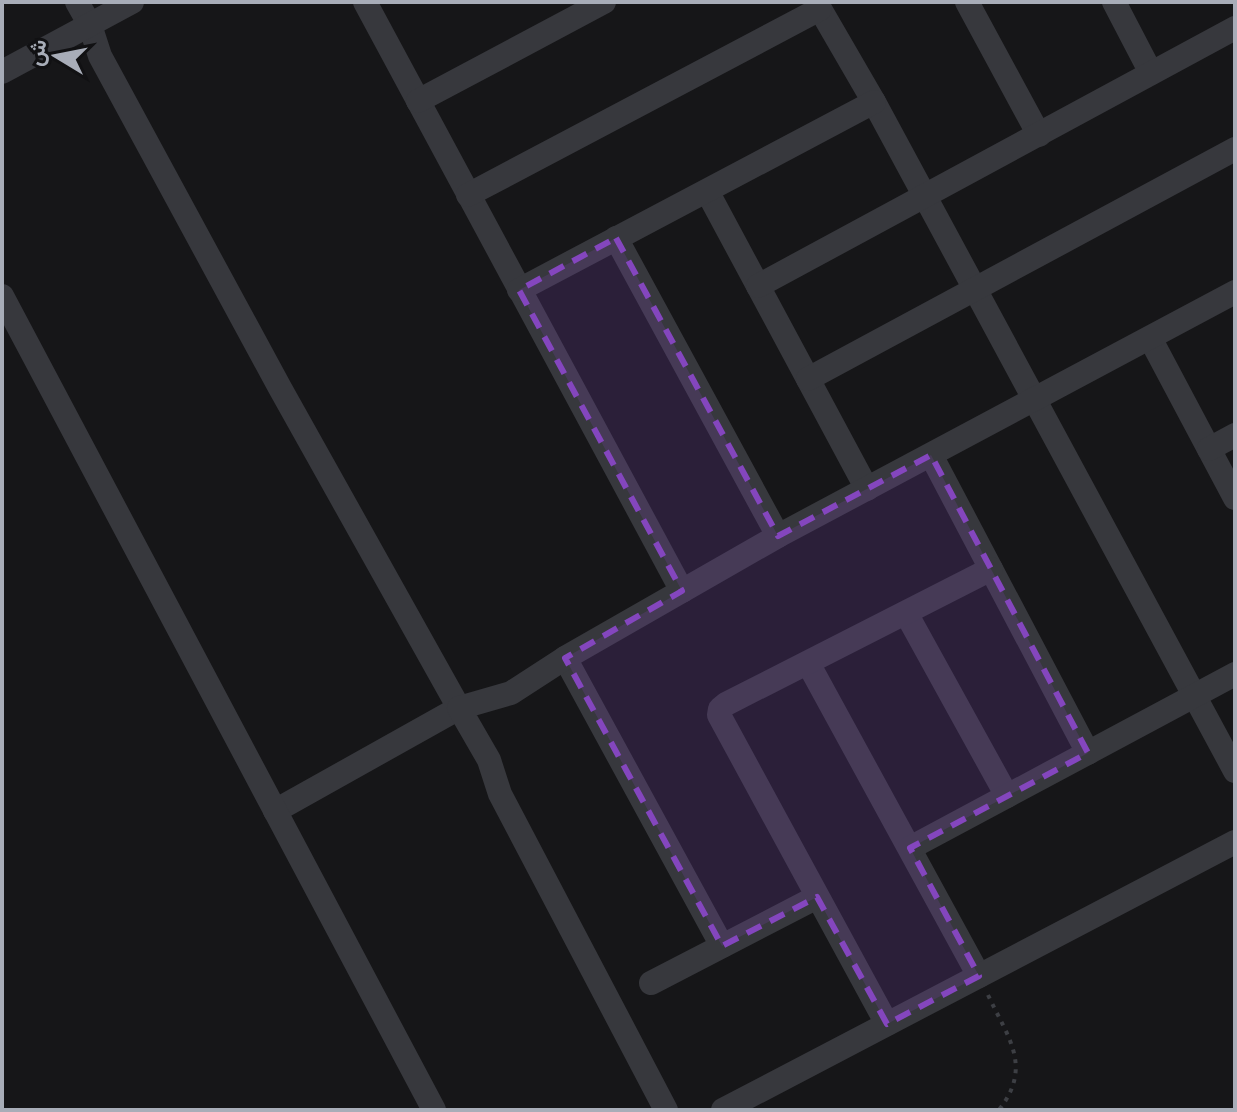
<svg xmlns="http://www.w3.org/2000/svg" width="1237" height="1112" font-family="'Alegreya Sans',Vazirmatn,sans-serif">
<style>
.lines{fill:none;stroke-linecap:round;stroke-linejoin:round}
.path{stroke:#3d3f44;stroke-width:4;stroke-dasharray:4 6;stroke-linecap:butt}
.minor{stroke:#37383d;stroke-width:24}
.marked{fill:#8446be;fill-opacity:0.2;stroke:#8446be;stroke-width:6;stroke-dasharray:16 10;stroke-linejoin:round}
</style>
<rect width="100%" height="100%" fill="#161618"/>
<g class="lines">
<path class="path" d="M 988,995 C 1008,1038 1033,1066 999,1110"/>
<g class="minor">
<path d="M 77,2 L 90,25 L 100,56 L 280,388 L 459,708 L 275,811"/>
<path d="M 365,2 L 682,591"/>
<path d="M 816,2 L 874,102 L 1235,771"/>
<path d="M 967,2 L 1039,135"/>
<path d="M 1114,2 L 1151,73"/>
<path d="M 2,72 L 132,2"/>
<path d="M 418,101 L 604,2"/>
<path d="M 707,191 L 867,489"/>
<path d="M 468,195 L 820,9"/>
<path d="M 616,238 L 778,536"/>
<path d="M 758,286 L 1235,28"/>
<path d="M 519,290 L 874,102"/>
<path d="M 2,296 L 434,1110"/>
<path d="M 1150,338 L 1235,498"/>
<path d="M 808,379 L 1235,149"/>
<path d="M 1209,449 L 1235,435"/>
<path d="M 931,455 L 1088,753"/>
<path d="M 906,613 L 1007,796"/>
<path d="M 565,658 L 722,946"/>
<path d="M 808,663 L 979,976"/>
<path d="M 910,848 L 1235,674"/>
<path d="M 651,983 L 817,897"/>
<path d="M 887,1024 L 719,715 L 720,709 L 726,704 L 991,569"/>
<path d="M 666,1110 L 500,794 L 489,760 L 459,708 L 511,693 L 565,658 L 778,536 L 1235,292"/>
<path d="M 723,1110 L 1235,842"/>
</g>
</g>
<path class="marked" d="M 616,238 L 778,536 L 931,455 L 1088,753 L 910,848 L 979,976 L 887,1024 L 817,897 L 722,946 L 565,658 L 682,591 L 519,290 Z"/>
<rect width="1237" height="1112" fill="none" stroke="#a8adb8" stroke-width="8"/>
<g transform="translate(56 56) rotate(280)" stroke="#111113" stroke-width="6" paint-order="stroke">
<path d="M0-6L14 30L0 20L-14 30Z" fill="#a8adb8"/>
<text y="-12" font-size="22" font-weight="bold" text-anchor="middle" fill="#a8adb8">ش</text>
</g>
</svg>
